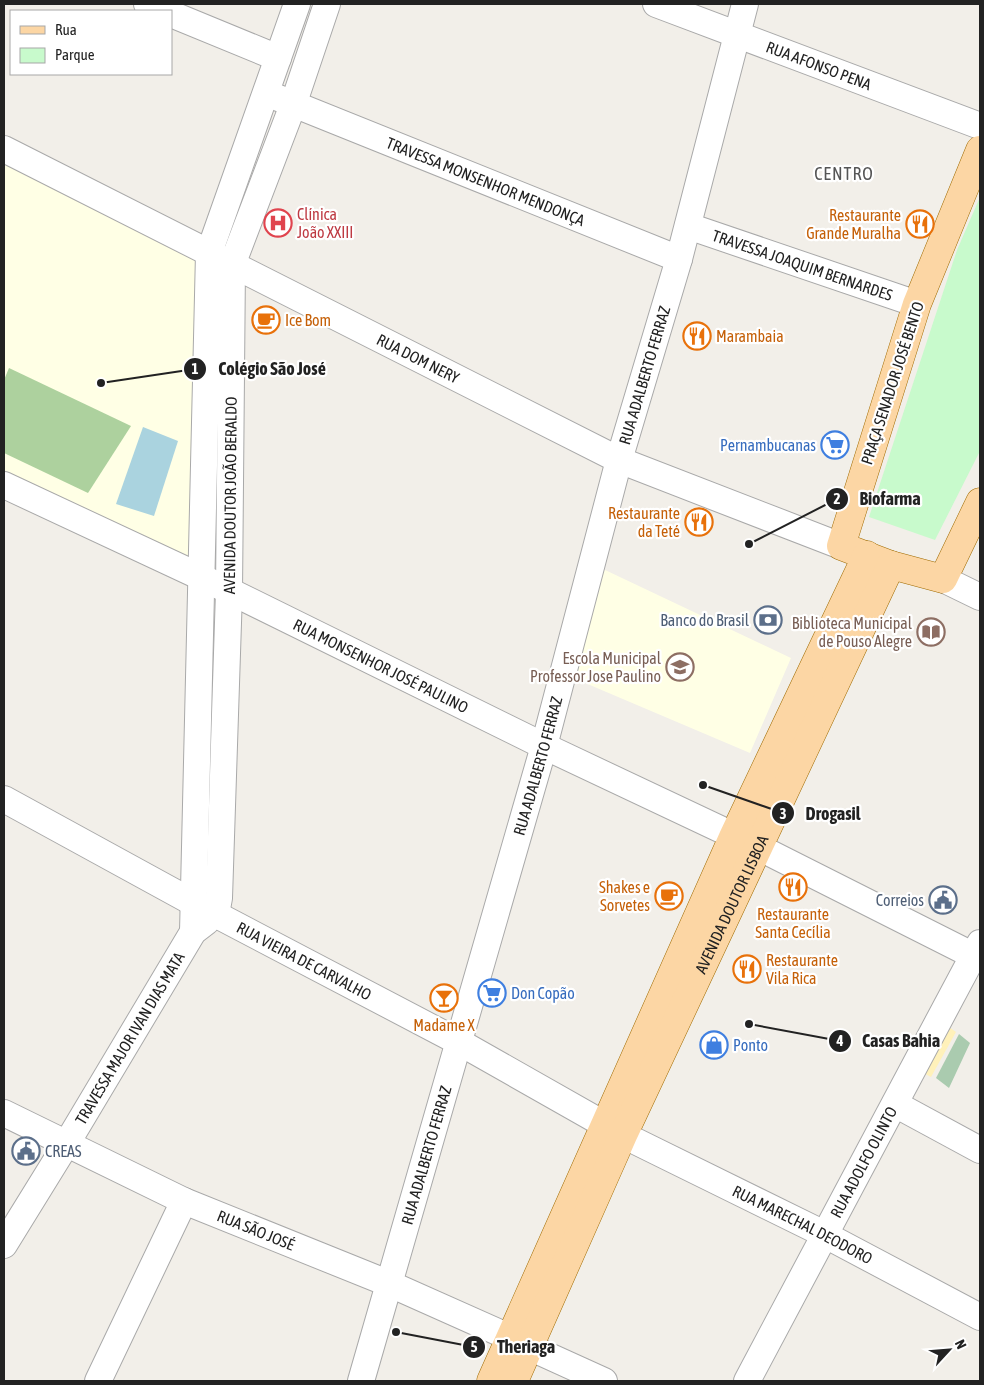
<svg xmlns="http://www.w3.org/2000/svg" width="984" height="1385" font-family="'Asap Condensed',sans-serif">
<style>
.education{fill:#ffffe5}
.forest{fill:#add19e}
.sand{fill:#fff1ba}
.cemetery{fill:#aacbaf}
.park{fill:#c8facc}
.water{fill:#aad3df}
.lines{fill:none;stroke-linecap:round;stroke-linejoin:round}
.minor-casing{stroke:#a9a9a9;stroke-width:28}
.major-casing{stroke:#a06b00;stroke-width:29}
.minor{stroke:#fff;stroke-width:26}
.major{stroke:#fcd6a4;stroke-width:28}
.labels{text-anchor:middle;stroke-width:4.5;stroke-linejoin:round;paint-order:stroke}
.street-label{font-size:16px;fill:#222;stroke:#fff}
.health-label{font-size:16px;fill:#be3a42;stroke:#fff;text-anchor:start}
.food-label{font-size:16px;fill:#c56008;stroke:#fff;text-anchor:end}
.shop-label{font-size:16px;fill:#366cbe;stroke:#fff;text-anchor:start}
.service-label{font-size:16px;fill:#4e5e75;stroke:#fff;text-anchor:end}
.education-label{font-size:16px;fill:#785e54;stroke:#fff;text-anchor:end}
.neighbourhood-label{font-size:18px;letter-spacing:1px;fill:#555;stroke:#fff}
.leader{fill:none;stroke:#222;stroke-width:2}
.callout-dot{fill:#222;stroke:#fff;stroke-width:2}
.mark-label{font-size:15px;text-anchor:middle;font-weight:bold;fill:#fff}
.callout-label{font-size:18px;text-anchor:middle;font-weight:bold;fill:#222;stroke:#fff;stroke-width:4.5;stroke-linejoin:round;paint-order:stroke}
</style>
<rect width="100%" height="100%" fill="#f2efe9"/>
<g class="education">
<path d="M 4,158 L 203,264 L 196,555 L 185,560 L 4,470 Z"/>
<path d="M 603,569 L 791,658 L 750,753 L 571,677 Z"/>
</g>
<path class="forest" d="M 9,368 L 131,426 L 88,493 L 4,453 L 4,380 Z"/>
<path class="sand" d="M 943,1023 L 956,1032 L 931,1077 L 918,1070 Z"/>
<path class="cemetery" d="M 959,1034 L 970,1043 L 949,1088 L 936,1078 Z"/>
<path class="park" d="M 980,197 L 980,451 L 935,540 L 869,517 L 957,250 Z"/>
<path class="water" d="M 143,427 L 178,441 L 154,516 L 116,504 Z"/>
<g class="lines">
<g class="minor-casing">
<g id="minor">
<path d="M 147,4 L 165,11"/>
<path id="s1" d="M 656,4 L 980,126"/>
<path d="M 171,14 L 278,58"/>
<path id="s2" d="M 276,97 L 679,259"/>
<path id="s3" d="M 4,149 L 619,460 L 841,546"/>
<path id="s4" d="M 688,226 L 917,304"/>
<path id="s5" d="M 4,485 L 201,577 L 544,746 L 758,847 L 980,959"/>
<path d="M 943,579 L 980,597"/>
<path id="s6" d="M 4,799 L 194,903 L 459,1042 L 623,1135 L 814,1229 L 980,1317"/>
<path id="s7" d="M 216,914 L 219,898 L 229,592 L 232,265 L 293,105 L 327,4"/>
<path d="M 193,932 L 209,253 L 297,4"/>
<path d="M 895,1104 L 980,1150"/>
<path id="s8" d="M 4,1113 L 184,1201 L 390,1284 L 511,1338"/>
<path id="s9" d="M 4,1245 L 67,1143 L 193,932 L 206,922"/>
<path d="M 529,1347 L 604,1381"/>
<path d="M 98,1381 L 184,1201"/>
<path id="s10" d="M 361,1381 L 544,746 L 619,460 L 679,259 L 745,4"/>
<path id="s11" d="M 747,1381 L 980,943"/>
</g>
</g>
<g class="major-casing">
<g id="major">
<path d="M 980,150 L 917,304 L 841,546 L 891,565 L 943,579 L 980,502"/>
<path d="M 491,1381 L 734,835 L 867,555"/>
<path id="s12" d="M 514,1381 L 623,1135 L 891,565"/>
</g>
</g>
<use href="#minor" class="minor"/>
<use href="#major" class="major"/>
</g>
<defs>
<g id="hospital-ring" transform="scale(1.4375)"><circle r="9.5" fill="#fff" stroke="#e0444e" stroke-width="1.5"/><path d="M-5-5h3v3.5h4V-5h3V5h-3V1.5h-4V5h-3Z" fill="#e0444e"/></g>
<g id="restaurant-ring" transform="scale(1.4375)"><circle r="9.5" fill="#fff" stroke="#e8710a" stroke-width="1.5"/><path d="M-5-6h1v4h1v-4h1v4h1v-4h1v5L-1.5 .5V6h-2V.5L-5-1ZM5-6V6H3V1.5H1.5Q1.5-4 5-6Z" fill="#e8710a"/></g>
<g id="cafe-ring" transform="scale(1.4375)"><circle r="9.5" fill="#fff" stroke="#e8710a" stroke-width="1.5"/><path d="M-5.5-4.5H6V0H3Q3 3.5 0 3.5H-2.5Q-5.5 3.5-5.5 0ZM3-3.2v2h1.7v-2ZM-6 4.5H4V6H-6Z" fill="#e8710a"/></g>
<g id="supermarket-ring" transform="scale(1.4375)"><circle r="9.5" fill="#fff" stroke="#3f7fe0" stroke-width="1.5"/><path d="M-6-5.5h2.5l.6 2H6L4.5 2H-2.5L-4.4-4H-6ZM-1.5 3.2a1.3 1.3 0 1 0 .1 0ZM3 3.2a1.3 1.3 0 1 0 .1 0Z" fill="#3f7fe0"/></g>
<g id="bank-ring" transform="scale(1.4375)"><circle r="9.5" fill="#fff" stroke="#5c6f8a" stroke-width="1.5"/><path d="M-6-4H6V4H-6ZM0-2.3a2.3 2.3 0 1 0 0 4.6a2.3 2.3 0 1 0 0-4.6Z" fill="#5c6f8a"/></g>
<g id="library-ring" transform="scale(1.4375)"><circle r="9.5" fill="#fff" stroke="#8d6e63" stroke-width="1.5"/><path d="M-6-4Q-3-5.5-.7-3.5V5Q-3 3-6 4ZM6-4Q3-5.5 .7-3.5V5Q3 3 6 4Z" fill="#8d6e63"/></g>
<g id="school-ring" transform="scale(1.4375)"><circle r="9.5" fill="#fff" stroke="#8d6e63" stroke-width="1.5"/><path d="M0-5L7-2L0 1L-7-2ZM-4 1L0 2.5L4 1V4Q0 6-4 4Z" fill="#8d6e63"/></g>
<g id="civic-ring" transform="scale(1.4375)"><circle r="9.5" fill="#fff" stroke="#5c6f8a" stroke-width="1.5"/><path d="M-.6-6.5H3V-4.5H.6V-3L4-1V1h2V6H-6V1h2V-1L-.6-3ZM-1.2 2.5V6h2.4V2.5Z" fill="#5c6f8a"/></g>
<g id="bar-ring" transform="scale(1.4375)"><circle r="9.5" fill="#fff" stroke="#e8710a" stroke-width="1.5"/><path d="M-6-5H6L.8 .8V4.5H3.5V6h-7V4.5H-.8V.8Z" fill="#e8710a"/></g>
<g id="shop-ring" transform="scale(1.4375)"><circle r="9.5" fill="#fff" stroke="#3f7fe0" stroke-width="1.5"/><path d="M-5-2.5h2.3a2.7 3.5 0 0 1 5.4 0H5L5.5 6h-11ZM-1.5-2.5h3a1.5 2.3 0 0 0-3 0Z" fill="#3f7fe0"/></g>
</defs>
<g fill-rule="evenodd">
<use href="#hospital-ring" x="278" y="223"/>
<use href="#restaurant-ring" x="920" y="224"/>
<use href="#cafe-ring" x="266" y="320"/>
<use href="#restaurant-ring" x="697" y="336"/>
<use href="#supermarket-ring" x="835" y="445"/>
<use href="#restaurant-ring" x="699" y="522"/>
<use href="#bank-ring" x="768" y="620"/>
<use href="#library-ring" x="931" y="632"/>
<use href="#school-ring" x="680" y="667"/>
<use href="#restaurant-ring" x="793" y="887"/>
<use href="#cafe-ring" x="669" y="896"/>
<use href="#civic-ring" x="943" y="900"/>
<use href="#restaurant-ring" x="747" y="969"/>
<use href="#supermarket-ring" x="492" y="993"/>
<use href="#bar-ring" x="444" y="998"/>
<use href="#shop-ring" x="714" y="1045"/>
<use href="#civic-ring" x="26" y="1151"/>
</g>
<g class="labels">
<g class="street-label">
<text dy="6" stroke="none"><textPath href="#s1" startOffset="174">RUA AFONSO PENA</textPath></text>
<text dy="6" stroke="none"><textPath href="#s2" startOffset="226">TRAVESSA MONSENHOR MENDONÇA</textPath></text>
<text dy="6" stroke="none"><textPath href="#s4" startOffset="121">TRAVESSA JOAQUIM BERNARDES</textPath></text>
<text dy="6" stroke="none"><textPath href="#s3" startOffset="464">RUA DOM NERY</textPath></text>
<text dy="6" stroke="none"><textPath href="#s10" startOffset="1045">RUA ADALBERTO FERRAZ</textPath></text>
<text transform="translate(892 383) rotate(-72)" y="6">PRAÇA SENADOR JOSÉ BENTO</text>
<text dy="6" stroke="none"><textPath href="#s7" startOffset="419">AVENIDA DOUTOR JOÃO BERALDO</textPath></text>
<text dy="6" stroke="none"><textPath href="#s5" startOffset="418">RUA MONSENHOR JOSÉ PAULINO</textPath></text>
<text dy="6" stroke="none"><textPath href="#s10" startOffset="640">RUA ADALBERTO FERRAZ</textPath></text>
<text dy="6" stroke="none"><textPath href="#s12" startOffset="524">AVENIDA DOUTOR LISBOA</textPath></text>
<text dy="6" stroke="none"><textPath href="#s6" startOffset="341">RUA VIEIRA DE CARVALHO</textPath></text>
<text dy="6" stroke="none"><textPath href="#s9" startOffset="242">TRAVESSA MAJOR IVAN DIAS MATA</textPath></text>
<text dy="6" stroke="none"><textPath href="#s10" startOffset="235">RUA ADALBERTO FERRAZ</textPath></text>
<text dy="6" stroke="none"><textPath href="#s11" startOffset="248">RUA ADOLFO OLINTO</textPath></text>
<text dy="6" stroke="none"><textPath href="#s6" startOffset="905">RUA MARECHAL DEODORO</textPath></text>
<text dy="6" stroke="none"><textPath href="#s8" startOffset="278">RUA SÃO JOSÉ</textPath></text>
</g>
<g class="health-label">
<text x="297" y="220">Clínica<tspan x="297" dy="18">João XXIII</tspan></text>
</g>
<g class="food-label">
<text x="901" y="221">Restaurante<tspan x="901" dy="18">Grande Muralha</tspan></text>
<text x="285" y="326" text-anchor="start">Ice Bom</text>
<text x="716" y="342" text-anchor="start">Marambaia</text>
<text x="680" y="519">Restaurante<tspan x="680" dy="18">da Teté</tspan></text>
<text x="650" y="893">Shakes e<tspan x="650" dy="18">Sorvetes</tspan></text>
<text x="793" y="920" text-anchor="middle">Restaurante<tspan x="793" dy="18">Santa Cecília</tspan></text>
<text x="766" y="966" text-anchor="start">Restaurante<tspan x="766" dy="18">Vila Rica</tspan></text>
<text x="444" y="1031" text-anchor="middle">Madame X</text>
</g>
<g class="shop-label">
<text x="816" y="451" text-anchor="end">Pernambucanas</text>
<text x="511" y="999">Don Copão</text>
<text x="733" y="1051">Ponto</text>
</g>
<g class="service-label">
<text x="749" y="626">Banco do Brasil</text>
<text x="924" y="906">Correios</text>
<text x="45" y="1157" text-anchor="start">CREAS</text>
</g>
<g class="education-label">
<text x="912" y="629">Biblioteca Municipal<tspan x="912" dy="18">de Pouso Alegre</tspan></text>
<text x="661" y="664">Escola Municipal<tspan x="661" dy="18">Professor Jose Paulino</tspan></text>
</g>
<g class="neighbourhood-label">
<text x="844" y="180">CENTRO</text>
</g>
</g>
<path class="leader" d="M101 383L195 369M749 544L837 499M703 785L783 813M749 1024L840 1041M396 1332L474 1347"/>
<g class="callout-dot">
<circle cx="101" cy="383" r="5"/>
<circle cx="749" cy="544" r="5"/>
<circle cx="703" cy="785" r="5"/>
<circle cx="749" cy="1024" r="5"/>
<circle cx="396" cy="1332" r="5"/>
<circle cx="195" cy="369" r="12"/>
<circle cx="837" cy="499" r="12"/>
<circle cx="783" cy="813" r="12"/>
<circle cx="840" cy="1041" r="12"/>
<circle cx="474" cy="1347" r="12"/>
</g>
<g class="mark-label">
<text x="195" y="374">1</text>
<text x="837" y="504">2</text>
<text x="783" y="819">3</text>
<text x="840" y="1046">4</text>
<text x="474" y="1352">5</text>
</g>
<g class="callout-label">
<text x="272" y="375">Colégio São José</text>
<text x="890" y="505">Biofarma</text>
<text x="833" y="820">Drogasil</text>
<text x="901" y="1047">Casas Bahia</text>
<text x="526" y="1353">Theriaga</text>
</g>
<rect width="984" height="1385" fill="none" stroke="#222222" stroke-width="10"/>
<rect x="10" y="10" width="162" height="65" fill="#ffffff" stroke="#a7a7a7"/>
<rect x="20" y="26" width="25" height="8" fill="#fcd6a4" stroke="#a7a7a7"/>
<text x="55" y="35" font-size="15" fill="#222222">Rua</text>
<rect x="20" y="48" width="25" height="15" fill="#c8facc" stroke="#a7a7a7"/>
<text x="55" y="60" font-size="15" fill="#222222">Parque</text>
<g transform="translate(949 1350) rotate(64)" stroke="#ffffff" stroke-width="4" paint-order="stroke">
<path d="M0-4L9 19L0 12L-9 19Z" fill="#222222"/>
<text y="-8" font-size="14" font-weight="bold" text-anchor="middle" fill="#222222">N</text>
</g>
</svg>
